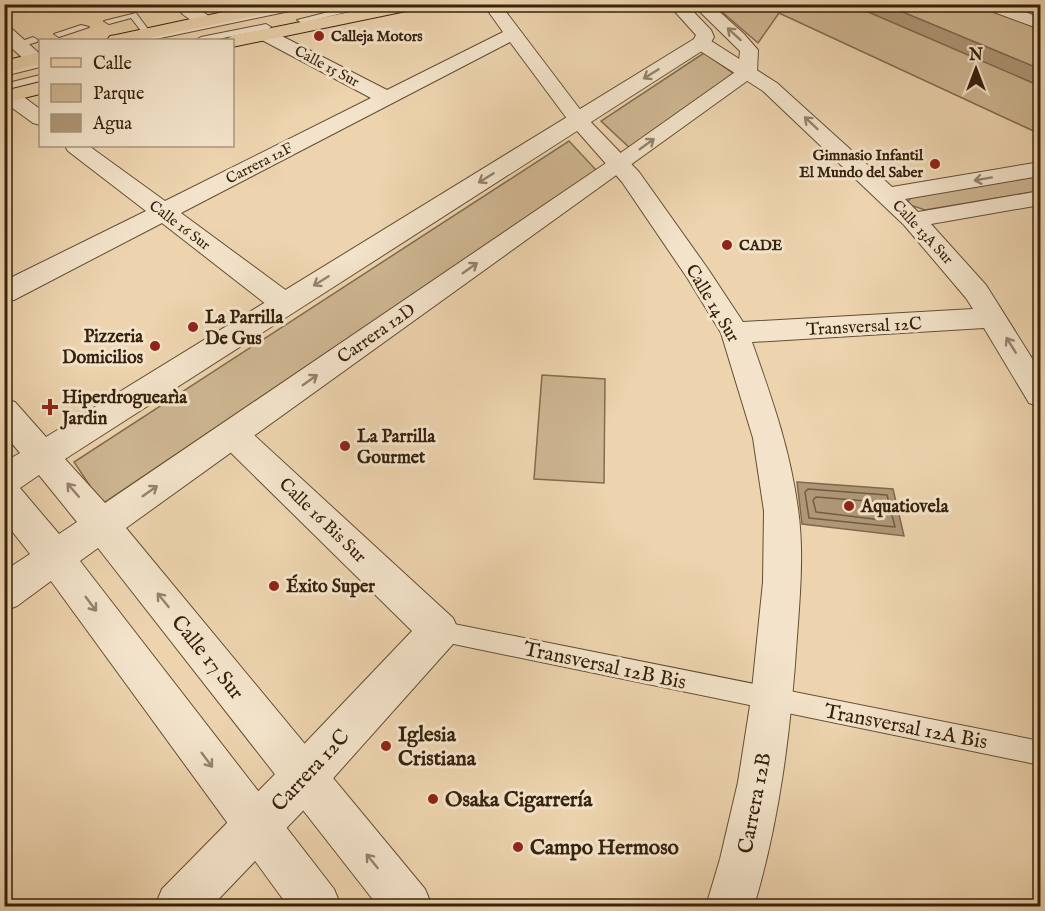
<svg xmlns="http://www.w3.org/2000/svg" width="1045" height="911" font-family="'IM FELL English',serif">
<style>
.green{fill:#ceb692;stroke:#826c4f;stroke-width:1.5}
.water{fill:#af9777;stroke:#7f684c;stroke-width:1.5}
.lines{fill:none;stroke-linecap:round;stroke-linejoin:round}
.shore{stroke:#725c42;stroke-width:1.5}
.service-casing{stroke:#644e34;stroke-width:2}
.minor-casing{stroke:#644e34;stroke-width:2}
.tertiary-casing{stroke:#644e34;stroke-width:2}
.primary-casing{stroke:#36220c;stroke-width:2}
.service{fill:#f3e3ca;fill-rule:evenodd}
.minor{fill:#f3e3ca;fill-rule:evenodd}
.tertiary{fill:#f3e3ca;fill-rule:evenodd}
.primary{fill:#edd4ae;fill-rule:evenodd}
.oneway{stroke:#94826b}
.poi-dot{fill:#8f2418;stroke:#f3e3ca;stroke-width:2}
.labels{text-anchor:middle;stroke-width:6;stroke-linejoin:round;paint-order:stroke}
.far-poi-label{font-size:15px;font-weight:bold;fill:#36220c;stroke:#f3e3ca;text-anchor:start}
.far-street-label{font-size:15px;fill:#36220c;stroke:#f3e3ca}
.street-label{font-size:18px;fill:#36220c;stroke:#f3e3ca}
.poi-label{font-size:18px;font-weight:bold;fill:#36220c;stroke:#f3e3ca;text-anchor:start}
.near-street-label{font-size:21px;fill:#36220c;stroke:#f3e3ca}
.near-poi-label{font-size:21px;font-weight:bold;fill:#36220c;stroke:#f3e3ca;text-anchor:start}
</style>
<rect width="100%" height="100%" fill="#edd4ae"/>
<filter id="stains"><feTurbulence type="fractalNoise" baseFrequency=".00333" numOctaves="4"/><feColorMatrix values="0 0 0 0 .2 0 0 0 0 .09 0 0 0 0 .02 0 0 0 .5 -.17"/></filter>
<radialGradient id="worn" r=".72"><stop offset=".6" stop-color="#630" stop-opacity="0"/><stop offset="1" stop-color="#630" stop-opacity=".3"/></radialGradient>
<g class="green">
<path d="M 714,5 L 979,5 L 1040,28 L 1040,134 L 779,13 L 758,43 Z"/>
<path d="M 704,53 L 737,76 L 632,150 L 601,121 Z"/>
<path d="M 569,141 L 597,171 L 102,504 L 74,462 Z"/>
<path d="M 1040,176 L 1040,191 L 925,210 L 910,205 L 908,201 L 912,197 Z"/>
<path d="M 542,375 L 605,379 L 604,483 L 534,479 Z"/>
</g>
<g class="water">
<path d="M 852,5 L 886,5 L 1040,69 L 1040,86 Z"/>
<path d="M 797,482 L 893,489 L 904,536 L 802,524 Z"/>
</g>
<g class="lines">
<g class="shore">
<path d="M 808,489 L 887,495 L 895,527 L 809,518 L 805,492 Z"/>
<path d="M 816,497 L 880,502 L 885,517 L 882,520 L 816,512 L 813,500 Z"/>
</g>
<g class="service-casing">
<g id="service">
<path d="M 302,4 L 323,4 L 151,40 L 134,40 L 135,38 L 145,36 L 131,18 L 109,24 L 104,21 L 136,13 L 151,33 L 150,35 Z"/>
<path d="M 360,4 L 379,4 L 302,23 L 297,20 Z"/>
<path d="M 266,24 L 271,27 L 269,29 L 213,40 L 196,40 L 201,37 Z"/>
<path d="M 81,25 L 89,27 L 59,37 L 54,34 Z"/>
<path d="M 33,37 L 38,40 L 37,42 L 19,47 L 14,44 Z"/>
<path d="M 40,61 L 40,67 L 4,76 L 4,70 Z"/>
<path d="M 40,75 L 40,81 L 4,90 L 4,84 Z"/>
<path d="M 439,621 L 1040,741 L 1040,765 L 439,641 L 431,638 L 428,631 L 431,624 Z"/>
</g>
</g>
<g class="minor-casing">
<g id="minor">
<path d="M 173,4 L 193,4 L 215,21 L 212,25 C 199,28 181,15 173,4 Z"/>
<path d="M 483,4 L 500,4 L 585,116 L 639,172 L 708,269 L 743,322 L 973,309 L 966,298 L 904,225 L 763,91 L 694,47 L 692,43 L 694,39 L 708,39 L 777,83 L 892,187 L 1040,162 L 1040,176 L 905,199 L 918,212 L 1040,191 L 1040,205 L 931,224 L 986,285 L 1040,371 L 1040,407 L 1029,403 L 984,328 L 752,342 C 772,399 790,449 798,509 C 804,551 800,595 797,637 C 791,728 780,819 754,906 L 706,906 L 720,859 L 738,782 L 751,699 L 763,582 L 764,511 L 753,438 L 721,333 L 688,279 L 622,182 L 571,124 L 510,42 L 181,213 L 295,297 L 299,304 L 295,311 L 285,313 L 275,311 L 162,223 L 14,300 L 4,302 L 4,281 L 146,211 L 68,151 L 65,146 L 89,146 L 165,201 L 371,98 L 260,39 L 257,35 L 260,31 L 272,31 L 387,90 L 503,32 Z"/>
<path d="M 981,4 L 1006,4 L 1040,18 L 1040,29 L 983,8 Z"/>
<path d="M 4,26 L 10,27 L 40,54 L 40,63 L 28,63 L 4,41 Z"/>
<path d="M 10,90 L 17,92 L 40,109 L 40,125 L 33,123 L 4,102 L 4,91 Z"/>
<path d="M 232,421 L 243,425 L 453,618 L 459,631 L 453,644 L 320,793 L 212,906 L 155,906 L 162,889 L 288,761 L 412,631 L 221,443 L 216,434 L 221,425 Z"/>
</g>
</g>
<g class="tertiary-casing">
<path id="tertiary" d="M 668,4 L 686,4 L 711,30 L 714,37 L 708,47 L 65,459 L 105,503 L 612,159 L 738,70 L 740,51 L 692,4 L 711,4 L 744,34 L 758,50 L 757,72 L 754,76 L 126,528 L 425,889 L 432,906 L 378,906 L 98,548 L 80,561 L 334,889 L 341,906 L 288,906 L 51,581 L 17,606 L 4,611 L 4,571 L 30,554 L 4,521 L 4,462 L 20,453 L 4,434 L 4,399 L 15,402 L 46,437 L 694,39 L 696,35 ZM 39,475 L 77,522 L 59,534 L 20,488 Z"/>
</g>
<g class="primary-casing">
<g id="primary">
<path d="M 261,4 L 296,4 L 288,9 L 140,40 L 107,40 L 110,36 L 116,35 Z"/>
<path d="M 389,4 L 424,4 L 416,9 L 232,47 L 232,40 L 224,40 L 232,36 Z"/>
<path d="M 40,52 L 40,64 L 4,73 L 4,61 Z"/>
<path d="M 40,82 L 40,94 L 4,103 L 4,91 Z"/>
</g>
</g>
<use href="#service" class="service"/>
<use href="#minor" class="minor"/>
<use href="#tertiary" class="tertiary"/>
<use href="#primary" class="primary"/>
</g>
<defs><path id="oneway-shaft" d="M-6 0H5M1.5-3L5.5 0L1.5 3" fill="none" stroke-width="1.6" stroke-linecap="round" stroke-linejoin="round" transform="scale(1.5)"/></defs>
<g class="oneway">
<use href="#oneway-shaft" transform="translate(734 34) rotate(-138)"/>
<use href="#oneway-shaft" transform="translate(651 74) rotate(148)"/>
<use href="#oneway-shaft" transform="translate(811 123) rotate(-137)"/>
<use href="#oneway-shaft" transform="translate(647 144) rotate(-36)"/>
<use href="#oneway-shaft" transform="translate(486 178) rotate(148)"/>
<use href="#oneway-shaft" transform="translate(983 179) rotate(170)"/>
<use href="#oneway-shaft" transform="translate(470 268) rotate(-35)"/>
<use href="#oneway-shaft" transform="translate(321 281) rotate(148)"/>
<use href="#oneway-shaft" transform="translate(1011 345) rotate(-122)"/>
<use href="#oneway-shaft" transform="translate(310 380) rotate(-35)"/>
<use href="#oneway-shaft" transform="translate(73 490) rotate(-131)"/>
<use href="#oneway-shaft" transform="translate(150 491) rotate(-35)"/>
<use href="#oneway-shaft" transform="translate(163 600) rotate(-129)"/>
<use href="#oneway-shaft" transform="translate(91 604) rotate(53)"/>
<use href="#oneway-shaft" transform="translate(207 760) rotate(53)"/>
<use href="#oneway-shaft" transform="translate(372 861) rotate(-129)"/>
</g>
<g class="poi-dot">
<circle cx="319" cy="36" r="6"/>
<circle cx="935" cy="164" r="6"/>
<circle cx="727" cy="245" r="6"/>
<circle cx="193" cy="327" r="6"/>
<circle cx="155" cy="346" r="6"/>
<path d="M47 398h6v6h6v6h-6v6h-6v-6h-6v-6h6z"/>
<circle cx="345" cy="446" r="6"/>
<circle cx="849" cy="506" r="6"/>
<circle cx="274" cy="586" r="6"/>
<circle cx="386" cy="746" r="6"/>
<circle cx="433" cy="799" r="6"/>
<circle cx="518" cy="847" r="6"/>
</g>
<g class="labels">
<g class="far-poi-label">
<text x="331" y="41">Calleja Motors</text>
<text x="923" y="160" text-anchor="end">Gimnasio Infantil<tspan x="923" dy="17">El Mundo del Saber</tspan></text>
<text x="739" y="250">CADE</text>
</g>
<g class="far-street-label">
<text transform="translate(327 66) rotate(28)" y="5">Calle 15 Sur</text>
<text transform="translate(259 163) rotate(-27)" y="5">Carrera 12F</text>
<text transform="translate(180 225) rotate(37)" y="5">Calle 16 Sur</text>
<text transform="translate(923 232) rotate(47)" y="5">Calle 13A Sur</text>
</g>
<g class="street-label">
<text transform="translate(713 303) rotate(59)" y="6">Calle 14 Sur</text>
<text transform="translate(864 326) rotate(-3)" y="6">Transversal 12C</text>
<text transform="translate(376 333) rotate(-35)" y="6">Carrera 12D</text>
<text transform="translate(323 520) rotate(44)" y="6">Calle 16 Bis Sur</text>
</g>
<g class="poi-label">
<text x="205" y="323">La Parrilla<tspan x="205" dy="21">De Gus</tspan></text>
<text x="143" y="342" text-anchor="end">Pizzeria<tspan x="143" dy="21">Domicilios</tspan></text>
<text x="62" y="403">Hiperdroguearìa<tspan x="62" dy="21">Jardin</tspan></text>
<text x="357" y="442">La Parrilla<tspan x="357" dy="21">Gourmet</tspan></text>
<text x="861" y="512">Aquatiovela</text>
<text x="286" y="592">Éxito Super</text>
</g>
<g class="near-street-label">
<text transform="translate(208 657) rotate(51)" y="7">Calle 17 Sur</text>
<text transform="translate(605 665) rotate(12)" y="7">Transversal 12B Bis</text>
<text transform="translate(906 726) rotate(11)" y="7">Transversal 12A Bis</text>
<text transform="translate(310 770) rotate(-47)" y="7">Carrera 12C</text>
<text transform="translate(754 803) rotate(-79)" y="7">Carrera 12B</text>
</g>
<g class="near-poi-label">
<text x="398" y="741">Iglesia<tspan x="398" dy="24">Cristiana</tspan></text>
<text x="445" y="806">Osaka Cigarrería</text>
<text x="530" y="854">Campo Hermoso</text>
</g>
</g>
<rect width="1045" height="911" fill="none" stroke="#edd4ae" stroke-width="24"/>
<rect x="6" y="6" width="1033" height="899" fill="none" stroke="#36220c" stroke-width="3"/>
<rect x="12" y="12" width="1021" height="887" fill="none" stroke="#36220c" stroke-width="1.5"/>
<rect x="39" y="39" width="195" height="108" fill="#f3e3ca" stroke="#a7967e" stroke-width="1.5"/>
<rect x="51" y="58" width="30" height="9" fill="#edd4ae" stroke="#a7967e" stroke-width="1.5"/>
<text x="93" y="69" font-size="18" fill="#36220c">Calle</text>
<rect x="51" y="84" width="30" height="18" fill="#ceb692" stroke="#a7967e" stroke-width="1.5"/>
<text x="93" y="99" font-size="18" fill="#36220c">Parque</text>
<rect x="51" y="114" width="30" height="18" fill="#af9777" stroke="#a7967e" stroke-width="1.5"/>
<text x="93" y="129" font-size="18" fill="#36220c">Agua</text>
<g transform="translate(976 69)" stroke="#f3e3ca" stroke-width="4.5" paint-order="stroke">
<path d="M0-4.5L10 22L0 15L-10 22Z" fill="#36220c"/>
<text y="-9" font-size="16" font-weight="bold" text-anchor="middle" fill="#36220c">N</text>
</g>
<rect width="100%" height="100%" filter="url(#stains)"/>
<rect width="100%" height="100%" fill="url(#worn)"/>
</svg>
